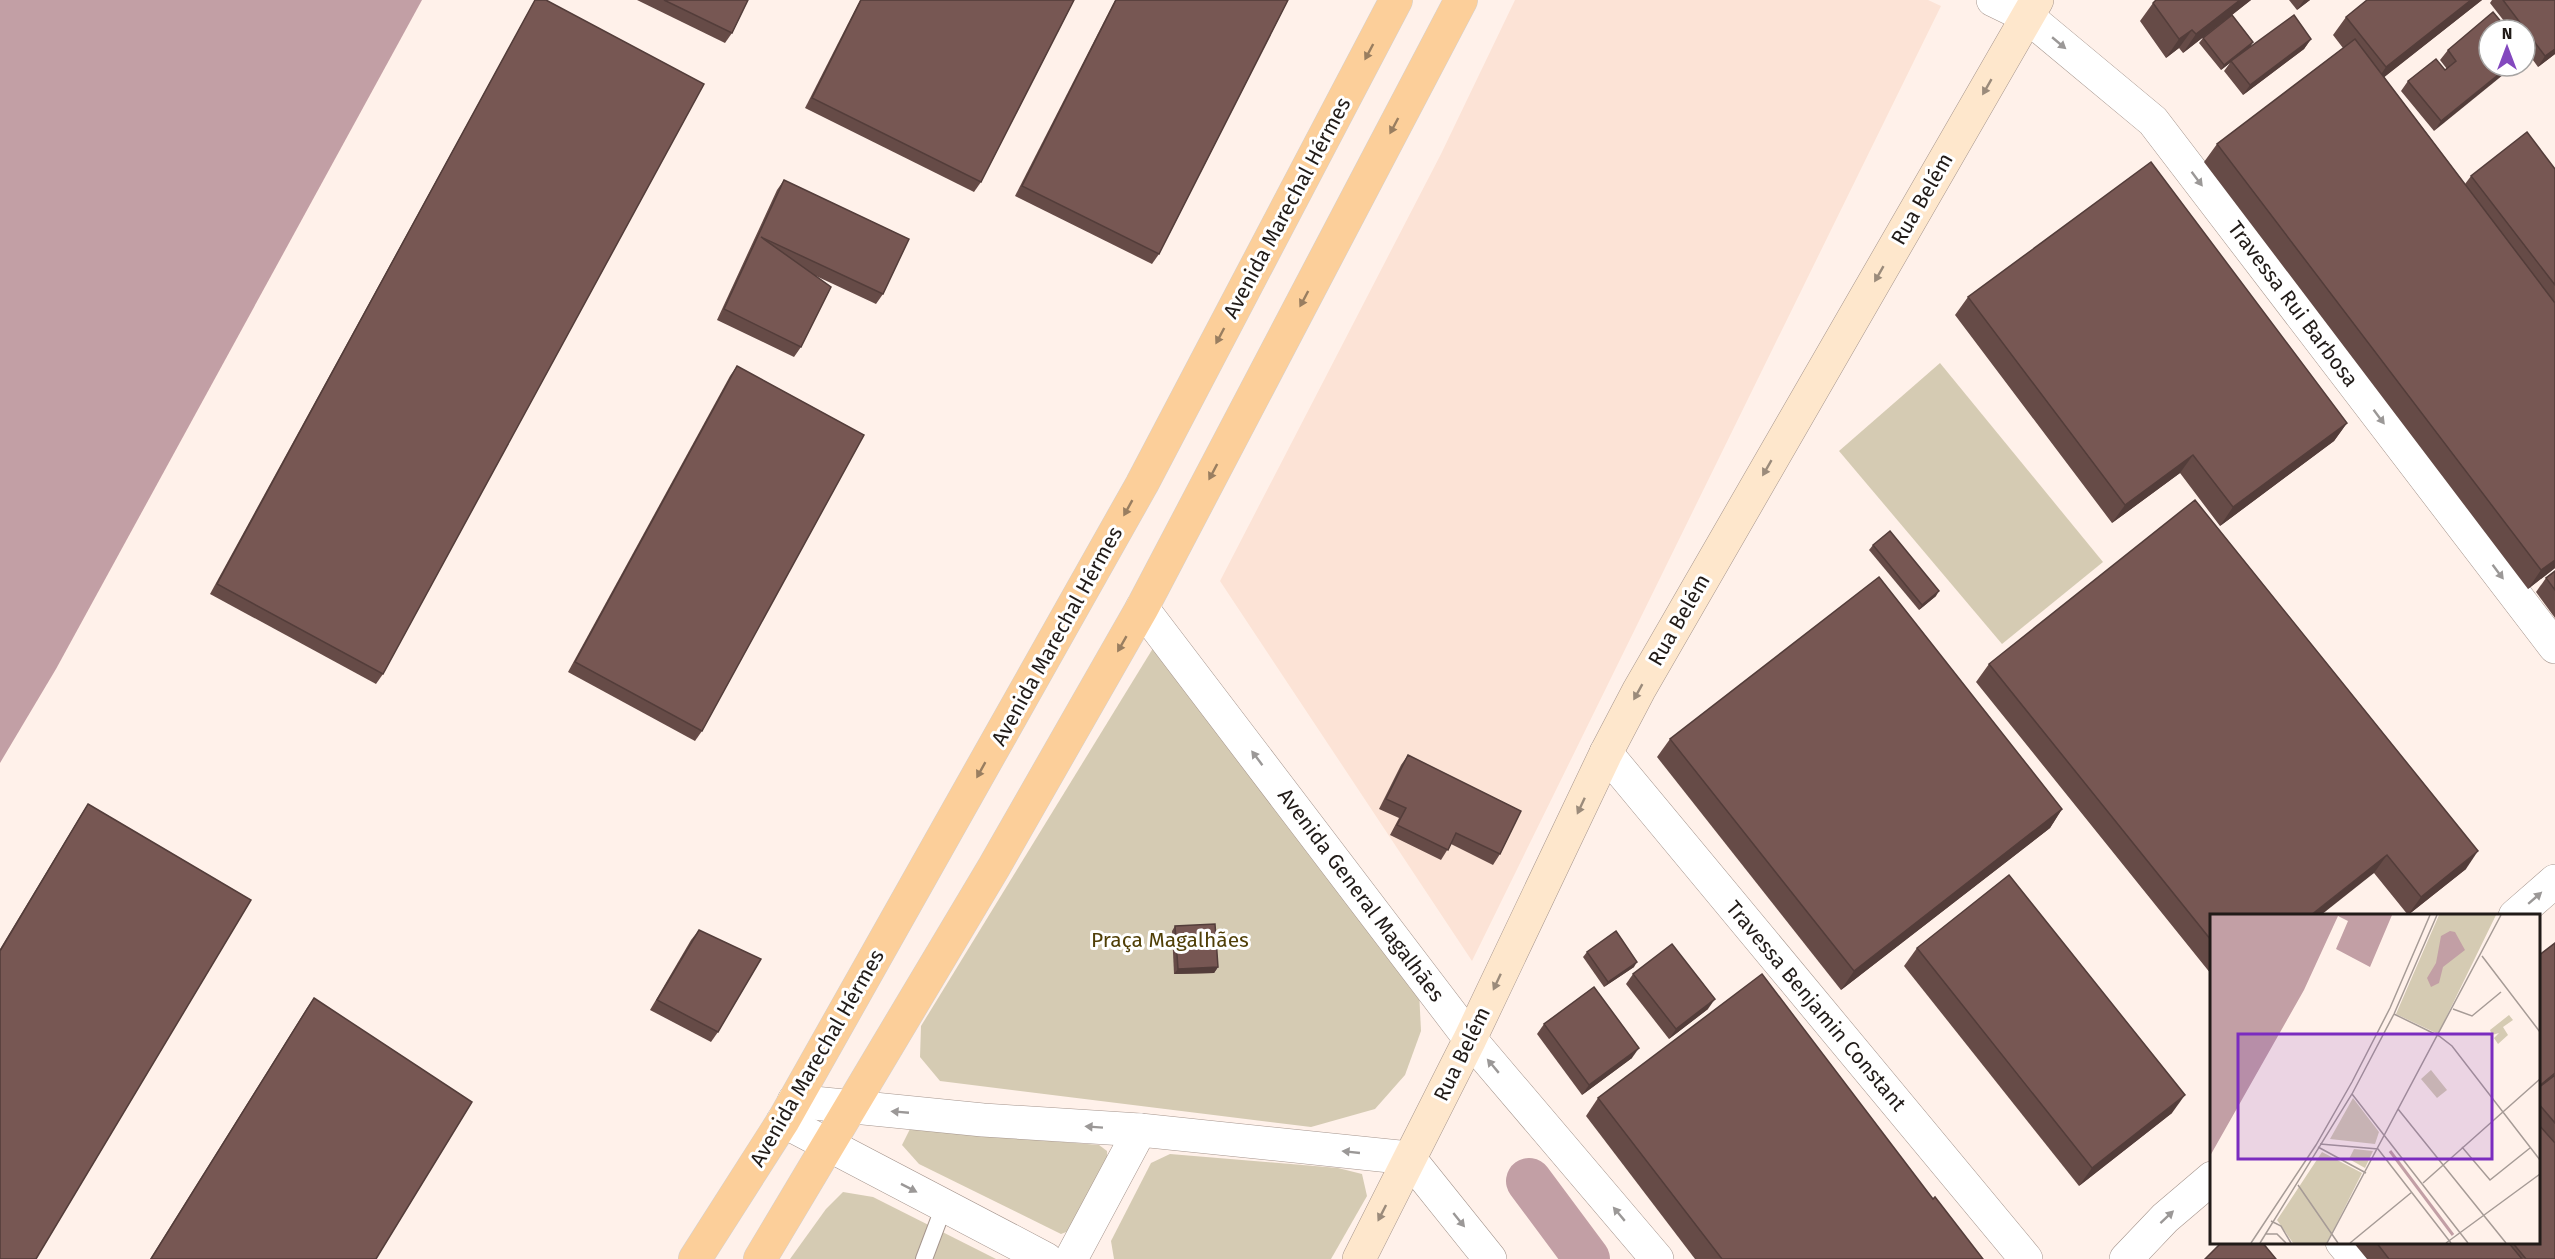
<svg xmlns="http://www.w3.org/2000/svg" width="2555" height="1259" font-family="'Fira Sans',sans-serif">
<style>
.built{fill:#fce3d6}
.green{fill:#d5cbb3}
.water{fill:#c29fa5}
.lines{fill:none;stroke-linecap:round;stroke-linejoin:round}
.canal{stroke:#c29fa5;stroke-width:46}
.lane-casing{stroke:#a5958d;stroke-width:18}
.street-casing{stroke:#a5958d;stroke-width:34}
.secondary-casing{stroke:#a5958d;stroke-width:34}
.primary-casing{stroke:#d3d1d1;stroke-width:34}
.lane{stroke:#fff;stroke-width:16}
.street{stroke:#fff;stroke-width:33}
.secondary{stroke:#fee7cc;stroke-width:33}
.primary{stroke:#fccf9a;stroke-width:33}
.wall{fill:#664b47}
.shaded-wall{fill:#533d3a}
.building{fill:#775753;stroke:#533d3a;stroke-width:1.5}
.oneway{fill:#9b9897}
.oneway2{fill:#997e60}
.oneway3{fill:#9b8b7b}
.labels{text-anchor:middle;stroke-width:6;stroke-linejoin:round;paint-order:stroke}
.street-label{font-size:21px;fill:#211b18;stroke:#fff}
.park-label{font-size:21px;fill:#503f07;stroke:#fff}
.inset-river{fill:none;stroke:#c29fa5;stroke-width:3}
.inset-road{fill:none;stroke:#a69b96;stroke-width:1.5}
.view{fill:#7b2cbf;fill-opacity:0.15;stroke:#7b2cbf;stroke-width:3}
.inset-edge{fill:none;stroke:#211b18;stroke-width:3}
</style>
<rect width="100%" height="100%" fill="#fff1ea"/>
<path class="built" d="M 1515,0 L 1928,0 L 1941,6 L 1472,961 L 1220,581 L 1441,154 Z"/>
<g class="green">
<path d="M 1940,363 L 2103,562 L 2002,644 L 1839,451 Z"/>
<path d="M 1155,645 L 1419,991 L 1421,1031 L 1405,1075 L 1375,1109 L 1311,1127 L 940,1081 L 920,1057 L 921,1026 Z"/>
<path d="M 910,1129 L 1099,1145 L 1107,1151 L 1108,1172 L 1074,1229 L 1061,1234 L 919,1164 L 902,1145 Z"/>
<path d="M 1170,1154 L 1338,1168 L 1362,1174 L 1367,1196 L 1331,1259 L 1114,1259 L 1111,1241 L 1151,1163 Z"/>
<path d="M 843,1192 L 873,1197 L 996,1259 L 790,1259 L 826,1209 Z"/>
</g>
<path class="water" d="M 0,0 L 422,0 L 56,669 L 0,763 Z"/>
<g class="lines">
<path class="canal" d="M 1529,1181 L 1587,1259"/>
<g class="lane-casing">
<path id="lane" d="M 924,1259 L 944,1206"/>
</g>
<g class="street-casing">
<g id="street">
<path d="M 1993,0 L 2028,17 L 2153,121 L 2555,647"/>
<path d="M 1142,608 L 1470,1039 L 1657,1259"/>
<path d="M 1606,753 L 2026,1259"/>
<path d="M 2515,916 L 2555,881"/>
<path d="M 794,1101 L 983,1120 L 1140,1130 L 1409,1158 L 1490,1259"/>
<path d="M 783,1121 L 1046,1259"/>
<path d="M 2342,1242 L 2356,1259"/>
<path d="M 1071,1259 L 1140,1130"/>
<path d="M 2126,1259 L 2165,1218 L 2212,1178"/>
</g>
</g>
<g class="secondary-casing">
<path id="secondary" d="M 1359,1259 L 1470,1039 L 1606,753 L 1639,690 L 2037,0"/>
</g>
<g class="primary-casing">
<g id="primary">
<path d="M 695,1259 L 783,1121 L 1142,484 L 1396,0"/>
<path d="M 760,1259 L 994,867 L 1142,608 L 1461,0"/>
</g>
</g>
<use href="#lane" class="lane"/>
<use href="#street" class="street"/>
<use href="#secondary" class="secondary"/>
<use href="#primary" class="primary"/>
</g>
<g class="wall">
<path d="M 535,0 L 546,0 L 383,674 L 376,684 L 210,594 Z"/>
<path d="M 637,0 L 748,0 L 732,33 L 725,43 Z"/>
<path d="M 860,0 L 1074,0 L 981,182 L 974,192 L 805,108 Z"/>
<path d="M 1115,0 L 1288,0 L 1159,254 L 1152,264 L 1015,196 Z"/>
<path d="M 2156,0 L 2251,0 L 2232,15 L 2253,42 L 2250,47 L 2311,39 L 2304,49 L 2243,95 L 2224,71 L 2230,63 L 2221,70 L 2199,43 L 2203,38 L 2230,16 L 2183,53 L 2179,48 L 2166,58 L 2140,21 L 2153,3 Z"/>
<path d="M 2289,0 L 2310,0 L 2297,10 Z"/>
<path d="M 2367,0 L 2482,0 L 2384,77 L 2465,184 L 2471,176 L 2555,169 L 2555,568 L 2528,589 L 2204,162 L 2217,144 L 2343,48 L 2333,35 L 2346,17 Z"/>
<path d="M 2492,0 L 2555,0 L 2555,54 L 2538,67 L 2525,49 L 2525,30 L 2511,30 L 2490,3 Z"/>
<path d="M 2448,50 L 2489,66 L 2434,131 L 2401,91 L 2408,81 L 2445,70 L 2447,69 L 2440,60 Z"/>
<path d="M 784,180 L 883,294 L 876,304 L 816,276 L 801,347 L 794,357 L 717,320 L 777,190 Z"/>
<path d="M 1968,297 L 2347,423 L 2334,441 L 2220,526 L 2180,473 L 2112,523 L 1955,315 Z"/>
<path d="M 737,366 L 702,731 L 695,741 L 568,672 L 730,376 Z"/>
<path d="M 1873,545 L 1936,596 L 1919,610 L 1869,550 Z"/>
<path d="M 2555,571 L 2555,618 L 2536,592 L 2546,578 Z"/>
<path d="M 1989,664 L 2466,869 L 2408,915 L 2374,873 L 2211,915 L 2211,974 L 1976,682 Z"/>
<path d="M 1670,739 L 2062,809 L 2050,828 L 1841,990 L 1657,757 Z"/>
<path d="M 1408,755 L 1500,854 L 1493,865 L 1451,844 L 1441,860 L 1390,835 L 1399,818 L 1379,809 L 1401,765 Z"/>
<path d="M 88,804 L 0,1259 L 0,949 L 81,815 Z"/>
<path d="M 1175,926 L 1218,967 L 1214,973 L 1174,974 L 1172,931 Z"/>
<path d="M 699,930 L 718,1032 L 711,1042 L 650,1010 L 691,940 Z"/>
<path d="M 2555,943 L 2555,1259 L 2367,1259 L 2353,1242 L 2538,1242 L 2538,956 Z"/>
<path d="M 1917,948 L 2172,1113 L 2079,1186 L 1904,966 Z"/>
<path d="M 1587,952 L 1634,967 L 1604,987 L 1583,957 Z"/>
<path d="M 1633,974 L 1708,1009 L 1669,1039 L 1626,984 Z"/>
<path d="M 314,998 L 376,1259 L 150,1259 L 307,1008 Z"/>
<path d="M 1544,1024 L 1632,1058 L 1582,1095 L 1537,1034 Z"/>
<path d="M 1598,1098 L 1933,1199 L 1983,1259 L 1695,1259 L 1586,1116 Z"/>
</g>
<g class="shaded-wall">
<path d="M 2240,0 L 2251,0 L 2183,53 L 2196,34 Z"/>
<path d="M 2304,0 L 2310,0 L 2297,10 Z"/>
<path d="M 2471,0 L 2482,0 L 2373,86 L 2386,67 Z"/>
<path d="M 2192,30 L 2179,48 L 2166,58 L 2179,39 Z"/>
<path d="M 2311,39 L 2304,49 L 2243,95 L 2250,85 Z"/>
<path d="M 2253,42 L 2250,47 L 2221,70 L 2224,65 Z"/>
<path d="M 2555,49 L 2555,54 L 2538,67 L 2545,56 Z"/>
<path d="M 2509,66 L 2514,66 L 2434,131 L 2441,121 Z"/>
<path d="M 2347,423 L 2334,441 L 2220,526 L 2233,507 Z"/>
<path d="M 2193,455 L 2180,473 L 2112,523 L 2125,505 Z"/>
<path d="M 2555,560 L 2555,568 L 2528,589 L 2541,570 Z"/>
<path d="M 1939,591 L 1936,596 L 1919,610 L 1922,605 Z"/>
<path d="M 2062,809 L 2050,828 L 1841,990 L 1854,971 Z"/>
<path d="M 2478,851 L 2466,869 L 2408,915 L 2421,897 Z"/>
<path d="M 2387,855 L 2374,873 L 2321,915 L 2311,915 Z"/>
<path d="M 1637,962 L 1634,967 L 1604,987 L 1608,982 Z"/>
<path d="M 1218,967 L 1214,973 L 1174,974 L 1178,969 Z"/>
<path d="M 1715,999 L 1708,1009 L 1669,1039 L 1676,1029 Z"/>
<path d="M 1639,1048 L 1632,1058 L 1582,1095 L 1589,1085 Z"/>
<path d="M 2185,1095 L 2172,1113 L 2079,1186 L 2092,1168 Z"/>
</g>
<g class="building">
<path d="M 535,0 L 546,0 L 704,84 L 383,674 L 217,584 Z"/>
<path d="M 664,0 L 748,0 L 732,33 Z"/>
<path d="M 861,0 L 1074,0 L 981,182 L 812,98 Z"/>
<path d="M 1116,0 L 1288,0 L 1159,254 L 1022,186 Z"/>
<path d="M 2156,0 L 2240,0 L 2196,34 L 2192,30 L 2179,39 L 2153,3 Z"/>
<path d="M 2367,0 L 2471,0 L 2386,67 L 2346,17 Z"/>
<path d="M 2503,0 L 2555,0 L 2555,49 L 2545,56 Z"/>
<path d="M 2493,12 L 2508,30 L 2489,30 L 2489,66 L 2509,66 L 2441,121 L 2408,81 L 2436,59 L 2445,70 L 2456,61 L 2448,50 Z"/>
<path d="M 2232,15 L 2253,42 L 2224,65 L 2203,38 Z"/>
<path d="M 2294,15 L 2311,39 L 2250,85 L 2231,61 Z"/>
<path d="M 2355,39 L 2555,303 L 2555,560 L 2541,570 L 2217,144 Z"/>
<path d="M 2527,132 L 2555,169 L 2555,285 L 2471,176 Z"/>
<path d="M 2151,162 L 2347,423 L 2233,507 L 2193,455 L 2125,505 L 1968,297 Z"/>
<path d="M 784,180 L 909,239 L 883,294 L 761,237 L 831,287 L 801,347 L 724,309 Z"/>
<path d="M 737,366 L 864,435 L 702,731 L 575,662 Z"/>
<path d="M 2195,500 L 2478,851 L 2421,897 L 2387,855 L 2311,915 L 2211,915 L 2211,940 L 1989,664 Z"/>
<path d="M 1890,531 L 1939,591 L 1922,605 L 1873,545 Z"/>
<path d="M 2555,571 L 2555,590 L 2546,578 Z"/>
<path d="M 1879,577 L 2062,809 L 1854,971 L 1670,739 Z"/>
<path d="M 1408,755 L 1521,811 L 1500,854 L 1456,833 L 1448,850 L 1397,825 L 1406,808 L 1386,799 Z"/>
<path d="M 88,804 L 251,900 L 36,1259 L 0,1259 L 0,951 Z"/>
<path d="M 2009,875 L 2185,1095 L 2092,1168 L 1917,948 Z"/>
<path d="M 1215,924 L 1218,967 L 1178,969 L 1175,926 Z"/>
<path d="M 699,930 L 761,959 L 718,1032 L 657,1000 Z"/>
<path d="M 1616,931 L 1637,962 L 1608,982 L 1587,952 Z"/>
<path d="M 2555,943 L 2555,1073 L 2538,1087 L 2538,956 Z"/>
<path d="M 1672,944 L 1715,999 L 1676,1029 L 1633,974 Z"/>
<path d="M 1762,974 L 1933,1199 L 1935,1197 L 1983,1259 L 1722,1259 L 1598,1098 Z"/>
<path d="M 1594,987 L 1639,1048 L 1589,1085 L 1544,1024 Z"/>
<path d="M 314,998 L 472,1102 L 376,1259 L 151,1259 Z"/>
<path d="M 2555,1075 L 2555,1123 L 2538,1103 L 2538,1088 Z"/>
<path d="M 2538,1124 L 2555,1143 L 2555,1259 L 2526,1259 L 2512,1242 L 2538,1242 Z"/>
<path d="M 2222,1242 L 2262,1242 L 2276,1259 L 2205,1259 Z"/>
<path d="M 2376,1242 L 2508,1242 L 2522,1259 L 2389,1259 Z"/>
</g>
<defs><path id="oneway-solid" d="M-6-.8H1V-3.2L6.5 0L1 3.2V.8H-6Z" transform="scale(1.5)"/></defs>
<g class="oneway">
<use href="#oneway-solid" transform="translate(2059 43) rotate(40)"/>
<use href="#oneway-solid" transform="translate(2197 179) rotate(53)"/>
<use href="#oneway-solid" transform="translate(2379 417) rotate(53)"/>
<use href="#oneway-solid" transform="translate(2498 572) rotate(53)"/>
<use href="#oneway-solid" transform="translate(1257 758) rotate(-127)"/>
<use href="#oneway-solid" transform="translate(2535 898) rotate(-41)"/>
<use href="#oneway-solid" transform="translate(1493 1066) rotate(-130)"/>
<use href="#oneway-solid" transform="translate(900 1112) rotate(-175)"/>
<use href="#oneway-solid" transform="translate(1094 1127) rotate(-176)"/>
<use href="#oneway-solid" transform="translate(1351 1152) rotate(-174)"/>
<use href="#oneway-solid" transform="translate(909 1188) rotate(27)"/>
<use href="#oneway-solid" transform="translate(1619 1214) rotate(-130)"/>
<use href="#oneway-solid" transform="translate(2167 1217) rotate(-43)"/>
<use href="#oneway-solid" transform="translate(1459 1220) rotate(51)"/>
</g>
<g class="oneway2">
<use href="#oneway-solid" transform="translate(1369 52) rotate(118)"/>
<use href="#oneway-solid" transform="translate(1394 126) rotate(118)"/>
<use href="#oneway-solid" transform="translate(1304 299) rotate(118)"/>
<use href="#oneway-solid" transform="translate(1220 336) rotate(118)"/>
<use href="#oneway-solid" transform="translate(1213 472) rotate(118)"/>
<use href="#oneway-solid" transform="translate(1128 508) rotate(119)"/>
<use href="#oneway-solid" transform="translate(1122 644) rotate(120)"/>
<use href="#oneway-solid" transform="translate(981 770) rotate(119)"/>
</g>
<g class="oneway3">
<use href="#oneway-solid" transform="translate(1987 87) rotate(120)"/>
<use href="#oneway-solid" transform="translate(1879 274) rotate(120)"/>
<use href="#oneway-solid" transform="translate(1767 468) rotate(120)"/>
<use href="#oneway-solid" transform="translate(1638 692) rotate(119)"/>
<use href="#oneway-solid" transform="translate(1581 806) rotate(115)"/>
<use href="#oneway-solid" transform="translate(1497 982) rotate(115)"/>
<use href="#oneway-solid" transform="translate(1382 1213) rotate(117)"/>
</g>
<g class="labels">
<g class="street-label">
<text transform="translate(1922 199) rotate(-60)" y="7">Rua Belém</text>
<text transform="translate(1287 208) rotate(-62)" y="7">Avenida Marechal Hérmes</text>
<text transform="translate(2293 304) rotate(53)" y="7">Travessa Rui Barbosa</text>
<text transform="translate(1679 620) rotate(-60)" y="7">Rua Belém</text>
<text transform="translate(1057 636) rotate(-61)" y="7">Avenida Marechal Hérmes</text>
<text transform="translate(1361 895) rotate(53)" y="7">Avenida General Magalhães</text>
<text transform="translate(1816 1006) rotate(50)" y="7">Travessa Benjamin Constant</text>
<text transform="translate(1462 1054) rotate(-64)" y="7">Rua Belém</text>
<text transform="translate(817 1058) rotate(-60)" y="7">Avenida Marechal Hérmes</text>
</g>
<g class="park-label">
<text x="1170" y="947">Praça Magalhães</text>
</g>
</g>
<g transform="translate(2210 914)">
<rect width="330" height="330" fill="#fff1ea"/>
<path d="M 229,1 L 286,1 L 228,120 L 186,100 ZM 299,101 L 303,106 L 293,113 L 298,121 L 288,130 L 284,124 L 289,119 L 282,121 L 280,116 ZM 221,156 L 237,176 L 227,184 L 211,165 ZM 143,184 L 169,218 L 165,230 L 120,225 ZM 144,235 L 163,237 L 155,254 L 139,245 ZM 112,238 L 152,259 L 117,329 L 83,329 L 67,306 Z" fill="#d5cbb3"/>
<path d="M 0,1 L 182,1 L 160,53 L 126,35 L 138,7 L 128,2 L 94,76 L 0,242 ZM 240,17 L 245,18 L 255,36 L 233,53 L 229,69 L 221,73 L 217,64 L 226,49 L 231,22 Z" fill="#c29fa5"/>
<path class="inset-river" d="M 180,237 L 243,321"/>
<path class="inset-road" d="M 272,42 L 330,118M 243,95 L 262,102 L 291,78M 184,100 L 229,122 L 242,132 L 330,246M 142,180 L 258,329M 188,195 L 296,329M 110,230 L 168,235 L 241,329M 108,233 L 156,259M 252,233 L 280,266 L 320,234M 213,269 L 330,165M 88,271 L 128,329M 61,307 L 71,312 L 81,329M 56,320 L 67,320 L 76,329M 41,329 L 106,231 L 142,168 L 180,94 L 220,1M 50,329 L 142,180 L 184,100 L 227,1M 117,329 L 291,1M 140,329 L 202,278M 236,329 L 330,260"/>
<path class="view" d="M 28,120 L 282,120 L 282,245 L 28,245 Z"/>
<rect width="330" height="330" class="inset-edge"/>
</g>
<g transform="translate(2507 48)"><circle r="28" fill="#ffffff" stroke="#a6a4a3" stroke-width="1.5"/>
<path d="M0-4.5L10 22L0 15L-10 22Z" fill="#8348be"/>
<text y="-9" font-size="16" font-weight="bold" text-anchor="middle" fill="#211b18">N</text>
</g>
</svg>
